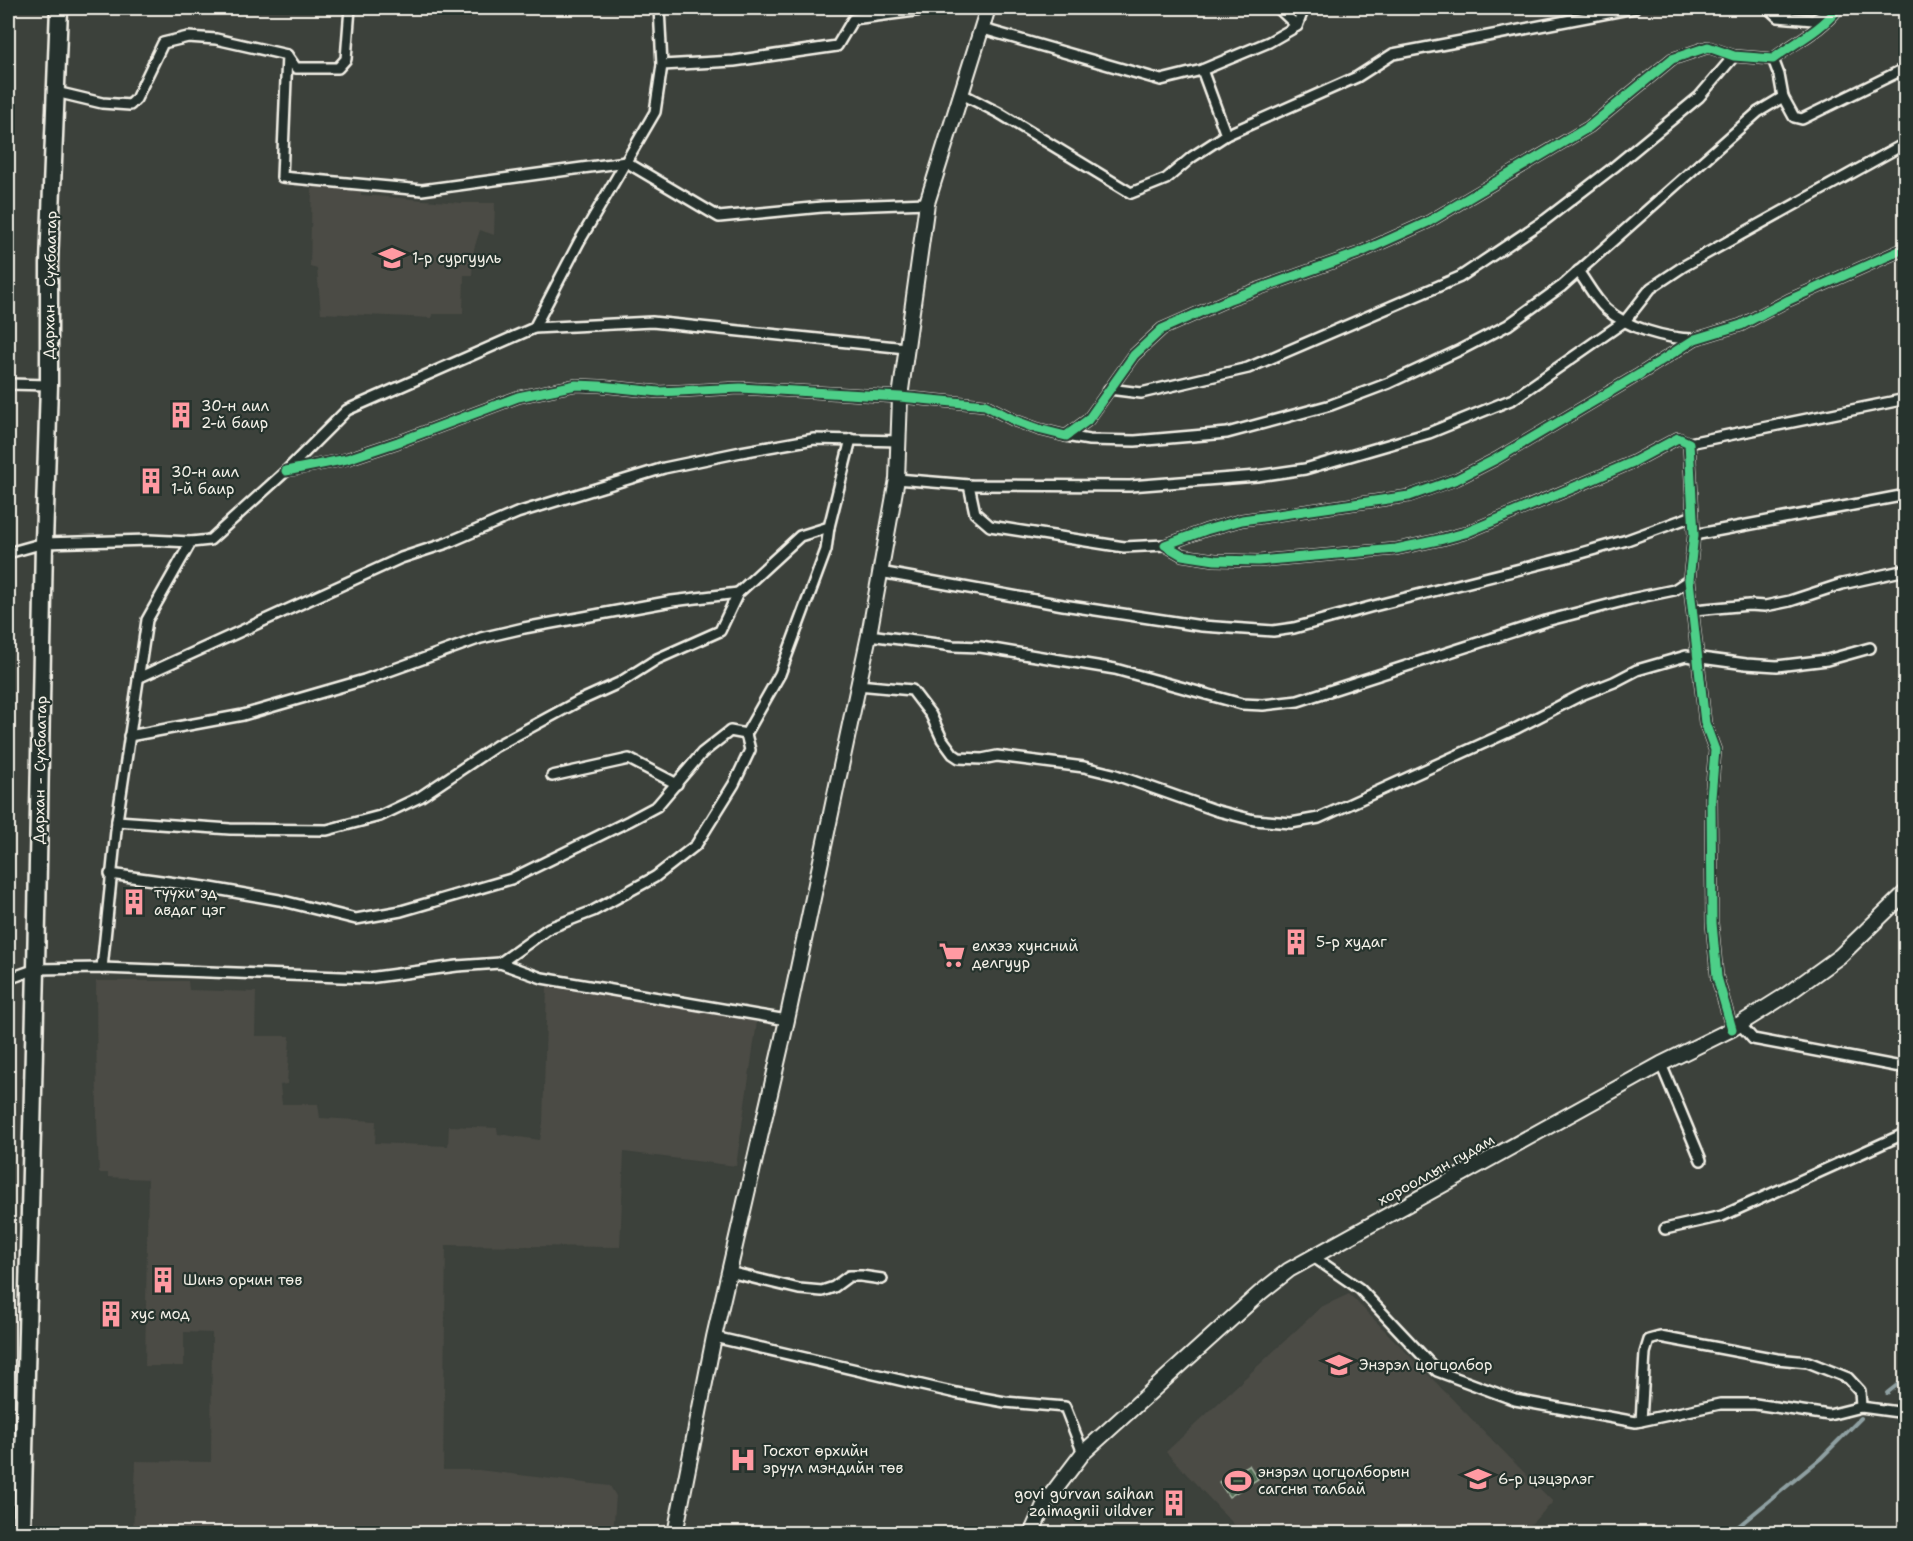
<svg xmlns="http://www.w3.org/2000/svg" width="1913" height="1541" font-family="'Shantell Sans',sans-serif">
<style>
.built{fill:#4b4b45}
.green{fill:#516e55;stroke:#a2b09e;stroke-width:1.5}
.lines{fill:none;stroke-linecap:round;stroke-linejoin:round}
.stream{stroke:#8fa0a2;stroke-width:4}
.street-casing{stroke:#f4f1e8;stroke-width:14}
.secondary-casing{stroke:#f4f1e8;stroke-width:18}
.highway-casing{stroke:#f4f1e8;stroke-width:21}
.street{stroke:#26332d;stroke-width:9}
.secondary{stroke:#26332d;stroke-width:14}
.highway{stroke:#26332d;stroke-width:16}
.cycleway-casing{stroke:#26332d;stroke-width:13}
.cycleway{stroke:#4dcf88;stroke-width:9}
.labels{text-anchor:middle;stroke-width:4.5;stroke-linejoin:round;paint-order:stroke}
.poi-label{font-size:15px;fill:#f4f1e8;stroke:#26332d;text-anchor:start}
.street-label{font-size:15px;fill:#f4f1e8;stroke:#26332d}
</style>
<rect width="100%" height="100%" fill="#3c413b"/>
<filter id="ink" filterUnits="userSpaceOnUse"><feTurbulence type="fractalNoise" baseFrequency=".0167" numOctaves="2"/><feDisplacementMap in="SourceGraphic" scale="12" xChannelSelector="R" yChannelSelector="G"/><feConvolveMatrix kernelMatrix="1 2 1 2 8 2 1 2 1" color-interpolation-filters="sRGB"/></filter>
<g filter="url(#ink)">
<g class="built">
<path d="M 312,186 L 361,190 L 361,195 L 461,203 L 495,203 L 494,235 L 480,230 L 474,249 L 472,275 L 464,275 L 463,314 L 433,314 L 432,318 L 321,313 L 317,269 L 310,267 Z"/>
<path d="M 96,981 L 188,981 L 189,990 L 256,992 L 255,1036 L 290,1036 L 287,1084 L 280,1085 L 282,1104 L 318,1104 L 320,1118 L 376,1121 L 375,1143 L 448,1146 L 449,1126 L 497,1128 L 498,1134 L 540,1140 L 543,1123 L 547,986 L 658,1001 L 757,1022 L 736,1166 L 624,1152 L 620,1247 L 446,1245 L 443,1470 L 479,1470 L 610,1486 L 616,1496 L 613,1533 L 133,1533 L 136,1461 L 211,1462 L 212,1333 L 184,1332 L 184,1366 L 145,1366 L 148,1179 L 108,1177 L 108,1173 L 99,1173 L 97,1123 Z"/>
<path d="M 1349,1294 L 1553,1502 L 1522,1533 L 1242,1533 L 1166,1452 L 1321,1307 Z"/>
</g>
<path class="green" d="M 1249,1465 L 1258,1479 L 1229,1497 L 1219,1482 Z"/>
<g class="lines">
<g class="stream">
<path d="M 1887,1393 L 1906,1378"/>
<path d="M 1729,1534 L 1820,1459 L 1861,1418"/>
</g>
<g class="street-casing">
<g id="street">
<path d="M 1278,8 L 1297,26"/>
<path d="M 1768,8 L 1778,17 L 1813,20 L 1832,12"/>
<path d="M 983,29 L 1161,80 L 1202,70 L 1269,42 L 1297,26 L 1304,8"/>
<path d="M 287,55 L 282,177 L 422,190 L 626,162 L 719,217 L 822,207 L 927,203"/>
<path d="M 662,65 L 734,61 L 837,46 L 853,19 L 938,8"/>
<path d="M 1202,70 L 1226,135"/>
<path d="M 56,92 L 102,103 L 130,105 L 136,99 L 163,43 L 188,37 L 216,39 L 287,55 L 296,68 L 338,68 L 346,59 L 350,8"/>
<path d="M 962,94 L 999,113 L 1131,193 L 1166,179 L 1192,157 L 1226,135 L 1357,77 L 1393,54 L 1634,8"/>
<path d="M 1783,97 L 1794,117 L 1802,119 L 1906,68"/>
<path d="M 1578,271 C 1587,283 1595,299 1606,309 C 1627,328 1667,339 1694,339"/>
<path d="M 534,328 L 652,322 L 906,348"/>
<path d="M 8,384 L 49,385"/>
<path d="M 1109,389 L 1141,393 L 1248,368 L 1460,277 L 1545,220 L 1614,167 L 1699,97 L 1734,56"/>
<path d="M 1066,436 L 1089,440 L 1135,441 L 1227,433 L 1331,405 L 1389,383 L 1460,350 L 1508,325 L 1562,286 L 1758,112 L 1783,97 L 1779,75 L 1773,59"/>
<path d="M 1689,443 L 1906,399"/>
<path d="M 286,471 L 347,459 L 398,442 L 518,397 L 576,385 L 600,386 L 659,392 L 740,388 L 900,397 L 985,405 L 1016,421 L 1038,429 L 1066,436 L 1088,420 L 1134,355 L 1162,329 L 1230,299 L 1359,253 L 1428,222 L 1589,127 L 1672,59 L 1708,47 L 1734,56 L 1773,59 C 1795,42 1821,31 1838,8"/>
<path d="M 897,479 L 969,485 L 1130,486 L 1257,476 L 1305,469 L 1429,433 L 1513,399 L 1625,321 L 1651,288 L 1684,266 L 1906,143"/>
<path d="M 969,485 L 975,513 L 990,526 L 1124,547 L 1165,545"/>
<path d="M 1694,535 L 1906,495"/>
<path d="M 8,553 L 44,543 L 149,540 L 191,542"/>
<path d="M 880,572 L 1063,605 L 1202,626 L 1273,631 L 1294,628 L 1370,607 L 1564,558 L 1627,540 L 1693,516"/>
<path d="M 1694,610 L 1749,605 L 1765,606 L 1790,601 L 1842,584 L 1906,570"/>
<path d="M 869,635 L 953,646 L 981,647 L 1115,669 L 1242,704 L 1263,705 L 1298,701 L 1546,621 L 1631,599 L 1674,590 L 1689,580"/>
<path d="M 138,678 L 401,558 L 447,543 L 517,513 L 664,468 L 741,452 L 814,439 L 899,441"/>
<path d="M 858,685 L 912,690 L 931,715 L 942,739 L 953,754 L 959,758 L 982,759 L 997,756 L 1084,767 L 1113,774 L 1218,811 L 1254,820 L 1291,823 L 1319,818 L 1515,729 L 1581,695 L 1614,682 L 1637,670 L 1686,656 L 1746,664 L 1777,666 L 1827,660 L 1870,648"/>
<path d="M 129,736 L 243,715 L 364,680 L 481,638 L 524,628 L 672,601 L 738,593"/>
<path d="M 552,776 L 629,759 L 677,784"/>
<path d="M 117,821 L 230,829 L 327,830 L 380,816 L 420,797 L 496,746 L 579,701 L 619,683 L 657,659 L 720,631 L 738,593 L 800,536 L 829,527 L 851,439"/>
<path d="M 110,874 L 205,887 L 279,900 L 356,919 L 401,911 L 511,879 L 629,821 L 657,806 L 702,753 L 730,731 L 746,734"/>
<path d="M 500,963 L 549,928 L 593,911 L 655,877 L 696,845 L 734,784 L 750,750 L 746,734 L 780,674 L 826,550 L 829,527"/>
<path d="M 102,968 L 117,821 L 147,620 L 191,542 L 210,540 L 286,471 L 347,410 L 534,328 L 579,242 L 655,112 L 662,65 L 659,8"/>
<path d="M 8,979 L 36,969 L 102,968 L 368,978 L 457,966 L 500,963 L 542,978 L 787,1020"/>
<path d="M 1739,1023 L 1753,1039 L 1906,1068"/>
<path d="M 1732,1029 L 1717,977 L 1712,923 L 1711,798 L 1715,750 L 1705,723 L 1689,580 L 1694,535 L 1689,443 L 1678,438 L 1633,462 L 1589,481 L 1465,533 L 1443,539 L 1396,549 L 1258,561 L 1215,560 L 1182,555 L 1165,545 L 1206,530 L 1242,520 L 1409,496 L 1457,479 L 1496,459 L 1640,374 L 1695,339 L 1741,325 L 1789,300 L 1906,248"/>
<path d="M 1661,1064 L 1701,1160"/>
<path d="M 1665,1229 L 1722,1216 L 1906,1133"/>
<path d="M 1312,1256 L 1360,1289 L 1437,1371 L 1515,1400 L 1636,1422 L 1720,1404 L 1755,1404 L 1829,1415 L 1861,1407 L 1906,1413"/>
<path d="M 729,1272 L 799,1289 L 822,1291 L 834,1287 L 849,1276 L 861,1276 L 882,1279"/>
<path d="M 714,1337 L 956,1393 L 1005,1402 L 1065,1407 L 1083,1453"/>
<path d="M 1641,1421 L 1645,1353 L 1649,1340 L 1660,1337 L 1777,1359 L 1808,1362 L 1848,1378 L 1860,1391 L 1861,1407"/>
</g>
</g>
<g class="secondary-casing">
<g id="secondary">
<path d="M 675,1534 L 714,1337 L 787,1020 L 869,635 L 897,479 L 900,397 L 927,203 L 988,8"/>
<path d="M 1031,1534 L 1045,1503 L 1083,1453 L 1260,1293 L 1289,1270 L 1661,1064 L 1732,1029 L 1786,995 L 1840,956 L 1906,892"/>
</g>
</g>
<g class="highway-casing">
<path id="highway" d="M 22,1534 L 36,969 L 44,543 L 49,385 L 49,264 L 59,8"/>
</g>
<use href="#street" class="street"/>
<use href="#secondary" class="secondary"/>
<use href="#highway" class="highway"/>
<g class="cycleway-casing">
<g id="cycleway">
<path d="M 286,471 L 347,459 L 398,442 L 518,397 L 576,385 L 600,386 L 659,392 L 740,388 L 900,397 L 985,405 L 1016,421 L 1038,429 L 1066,436 L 1088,420 L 1134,355 L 1162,329 L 1230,299 L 1359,253 L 1428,222 L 1589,127 L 1672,59 L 1708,47 L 1734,56 L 1773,59 C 1795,42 1821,31 1838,8"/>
<path d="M 1732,1029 L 1717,977 L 1712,923 L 1711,798 L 1715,750 L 1705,723 L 1689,580 L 1694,535 L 1689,443 L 1678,438 L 1633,462 L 1589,481 L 1465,533 L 1443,539 L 1396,549 L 1258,561 L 1215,560 L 1182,555 L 1165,545 L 1206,530 L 1242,520 L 1409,496 L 1457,479 L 1496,459 L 1640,374 L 1695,339 L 1741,325 L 1789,300 L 1906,248"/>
</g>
</g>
<use href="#cycleway" class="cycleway"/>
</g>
</g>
<defs>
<g id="school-bare" transform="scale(2.07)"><path d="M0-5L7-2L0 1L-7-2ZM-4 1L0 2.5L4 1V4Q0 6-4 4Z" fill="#ff9aa2" stroke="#26332d" stroke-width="2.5" paint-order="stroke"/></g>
<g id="building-bare" transform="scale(2.07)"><path d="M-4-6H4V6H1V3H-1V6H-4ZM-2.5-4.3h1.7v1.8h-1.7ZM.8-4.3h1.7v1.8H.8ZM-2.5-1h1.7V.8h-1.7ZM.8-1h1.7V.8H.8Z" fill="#ff9aa2" stroke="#26332d" stroke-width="2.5" paint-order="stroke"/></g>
<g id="supermarket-bare" transform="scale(2.07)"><path d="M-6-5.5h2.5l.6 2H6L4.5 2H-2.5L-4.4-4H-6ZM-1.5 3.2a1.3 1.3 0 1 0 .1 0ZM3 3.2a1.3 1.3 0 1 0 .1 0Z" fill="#ff9aa2" stroke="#26332d" stroke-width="2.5" paint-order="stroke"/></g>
<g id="hospital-bare" transform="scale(2.07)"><path d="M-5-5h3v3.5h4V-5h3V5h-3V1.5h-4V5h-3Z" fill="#ff9aa2" stroke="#26332d" stroke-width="2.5" paint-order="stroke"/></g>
<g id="stadium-bare" transform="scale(2.07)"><path d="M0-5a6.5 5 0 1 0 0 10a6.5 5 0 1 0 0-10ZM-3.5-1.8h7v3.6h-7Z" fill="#ff9aa2" stroke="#26332d" stroke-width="2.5" paint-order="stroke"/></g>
</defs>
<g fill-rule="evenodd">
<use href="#school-bare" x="392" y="258"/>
<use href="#building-bare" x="181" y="415"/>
<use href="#building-bare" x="151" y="481"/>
<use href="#building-bare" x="134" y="902"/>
<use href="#building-bare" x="1296" y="942"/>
<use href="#supermarket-bare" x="952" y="955"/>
<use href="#building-bare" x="163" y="1280"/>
<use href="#building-bare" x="111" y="1314"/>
<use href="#school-bare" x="1339" y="1365"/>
<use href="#hospital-bare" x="743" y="1460"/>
<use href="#school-bare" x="1478" y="1479"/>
<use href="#stadium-bare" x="1238" y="1481"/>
<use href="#building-bare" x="1174" y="1503"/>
</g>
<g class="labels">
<g class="poi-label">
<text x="412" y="263">1-р сургууль</text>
<text x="201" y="411">30-н аил<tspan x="201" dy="17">2-й баир</tspan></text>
<text x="171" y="477">30-н аил<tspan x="171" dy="17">1-й баир</tspan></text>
<text x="154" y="898">түүхи эд<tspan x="154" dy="17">авдаг цэг</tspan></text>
<text x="1316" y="947">5-р худаг</text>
<text x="972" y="951">елхээ хунсний<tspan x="972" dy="17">делгуур</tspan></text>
<text x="183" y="1285">Шинэ орчин төв</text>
<text x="131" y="1319">хус мод</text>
<text x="1359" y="1370">Энэрэл цогцолбор</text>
<text x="763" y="1456">Госхот өрхийн<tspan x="763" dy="17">эрүүл мэндийн төв</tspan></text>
<text x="1258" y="1477">энэрэл цогцолборын<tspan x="1258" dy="17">сагсны талбай</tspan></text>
<text x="1498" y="1484">6-р цэцэрлэг</text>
<text x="1154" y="1499" text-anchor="end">govi gurvan saihan<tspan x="1154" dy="17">zaimagnii uildver</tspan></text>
</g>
<g class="street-label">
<text transform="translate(50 285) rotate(-89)" y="5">Дархан - Сүхбаатар</text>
<text transform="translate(40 770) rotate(-89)" y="5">Дархан - Сүхбаатар</text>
<text transform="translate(1436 1170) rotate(-29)" y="5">хорооллын гудам</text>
</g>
</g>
<rect width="1913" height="1541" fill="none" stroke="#26332d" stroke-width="30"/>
<rect x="15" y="15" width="1883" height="1511" fill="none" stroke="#f4f1e8" stroke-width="2" filter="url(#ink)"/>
</svg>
